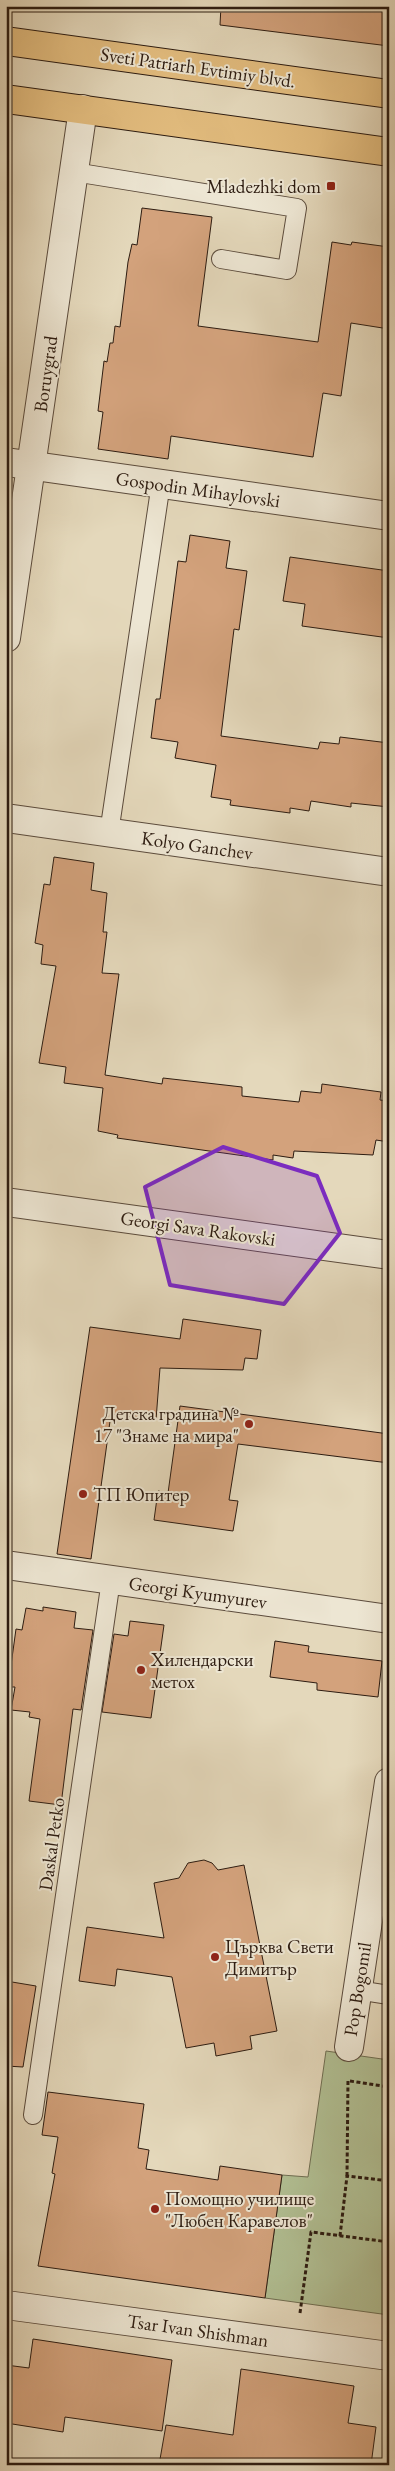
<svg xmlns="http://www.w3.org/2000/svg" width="395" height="2471" font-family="'EB Garamond',serif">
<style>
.green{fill:#b1bf93;stroke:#6f6e52}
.building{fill:#d3a27c;stroke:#2d1c11}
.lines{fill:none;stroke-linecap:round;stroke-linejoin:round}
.lane-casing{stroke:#5b4b3c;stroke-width:20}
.street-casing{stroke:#5b4b3c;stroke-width:30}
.primary-casing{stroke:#2d1c11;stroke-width:30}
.path{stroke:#2d1c11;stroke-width:3;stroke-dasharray:4 2.5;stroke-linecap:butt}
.lane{stroke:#ede6d3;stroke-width:18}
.street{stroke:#ede6d3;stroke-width:28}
.primary{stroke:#e2bc7e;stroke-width:28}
.marked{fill:#7b2cbf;fill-opacity:0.2;stroke:#7b2cbf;stroke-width:4;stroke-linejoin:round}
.poi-dot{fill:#8f2418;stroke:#ede6d3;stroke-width:2}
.labels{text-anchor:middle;stroke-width:4;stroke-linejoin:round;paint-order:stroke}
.street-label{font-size:19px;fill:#2d1c11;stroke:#ede6d3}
.poi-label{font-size:19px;fill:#2d1c11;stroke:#ede6d3;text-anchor:start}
</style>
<rect width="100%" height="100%" fill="#e4d8bb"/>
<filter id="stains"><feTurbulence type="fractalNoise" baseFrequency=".004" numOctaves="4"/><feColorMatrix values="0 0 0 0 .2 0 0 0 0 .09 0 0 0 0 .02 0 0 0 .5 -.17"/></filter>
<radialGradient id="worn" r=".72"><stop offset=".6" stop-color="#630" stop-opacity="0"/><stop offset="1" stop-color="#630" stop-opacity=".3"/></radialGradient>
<path class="green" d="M 326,2051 L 389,2060 L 389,2315 L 265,2298 L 282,2175 L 308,2177 Z"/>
<g class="building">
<path d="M 221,6 L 389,6 L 389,46 L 220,25 Z"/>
<path d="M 142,208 L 212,217 L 198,326 L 318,342 L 332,242 L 351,245 L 352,242 L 389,247 L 389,329 L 351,323 L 341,396 L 323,393 L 313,457 L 171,436 L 168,459 L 98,449 L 103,412 L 98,411 L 104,361 L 107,362 L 110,343 L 113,343 L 115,326 L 120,327 L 128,262 L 132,244 L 137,245 Z"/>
<path d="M 190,535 L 230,541 L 226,568 L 247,571 L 239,630 L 234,629 L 221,736 L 318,749 L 320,742 L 339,744 L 340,737 L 389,743 L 389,807 L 351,803 L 351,807 L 311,801 L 309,811 L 290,808 L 290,813 L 230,805 L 231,800 L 211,797 L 216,765 L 175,758 L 178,742 L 151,738 L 156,699 L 160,699 L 178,561 L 186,562 Z"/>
<path d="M 290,557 L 389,571 L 389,638 L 302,626 L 305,604 L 283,601 Z"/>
<path d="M 54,857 L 94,863 L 91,890 L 107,893 L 103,932 L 107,932 L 102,973 L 119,974 L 105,1075 L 162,1084 L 163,1078 L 242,1087 L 242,1096 L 299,1102 L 301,1091 L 321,1093 L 322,1084 L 381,1092 L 380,1100 L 389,1101 L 389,1142 L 376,1140 L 373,1155 L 294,1151 L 293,1158 L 273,1155 L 273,1160 L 117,1138 L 118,1135 L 98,1131 L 103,1088 L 64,1083 L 66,1067 L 39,1063 L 56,966 L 41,964 L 43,945 L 35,943 L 44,884 L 50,885 Z"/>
<path d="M 183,1319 L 261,1330 L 257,1359 L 245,1358 L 243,1370 L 160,1368 L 156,1420 L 111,1414 L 91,1559 L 57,1554 L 90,1327 L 180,1339 Z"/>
<path d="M 180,1406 L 389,1434 L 389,1463 L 238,1444 L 229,1500 L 238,1501 L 233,1531 L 154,1520 L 158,1491 L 168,1493 Z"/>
<path d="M 43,1607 L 76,1612 L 74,1628 L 93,1630 L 81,1710 L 73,1709 L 61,1805 L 29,1801 L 40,1719 L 29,1717 L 30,1712 L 11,1710 L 15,1687 L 8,1687 L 16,1629 L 22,1630 L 26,1608 L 43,1611 Z"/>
<path d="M 130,1621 L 164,1625 L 151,1718 L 102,1712 L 114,1634 L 128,1636 Z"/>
<path d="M 275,1641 L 309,1646 L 308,1652 L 382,1661 L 378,1697 L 317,1690 L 317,1683 L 270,1677 Z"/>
<path d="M 204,1860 L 212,1863 L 218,1870 L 244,1865 L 277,2031 L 250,2036 L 252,2049 L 216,2056 L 214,2043 L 186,2048 L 172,1977 L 117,1969 L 115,1986 L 79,1981 L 87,1927 L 164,1938 L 154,1883 L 179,1878 L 188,1863 Z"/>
<path d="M 6,1981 L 36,1986 L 23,2067 L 6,2066 Z"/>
<path d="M 48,2092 L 144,2104 L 138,2148 L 149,2150 L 146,2169 L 218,2180 L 220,2166 L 282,2175 L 265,2298 L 38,2266 L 55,2174 L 52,2173 L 58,2137 L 42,2135 Z"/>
<path d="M 33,2339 L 172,2360 L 162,2431 L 65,2417 L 63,2432 L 6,2423 L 6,2365 L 29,2368 Z"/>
<path d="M 241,2369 L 354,2386 L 348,2423 L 376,2427 L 371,2465 L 159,2465 L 166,2425 L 233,2435 Z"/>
</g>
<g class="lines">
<g class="lane-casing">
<g id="lane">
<path d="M 74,172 L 297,208 L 287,270 L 221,259"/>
<path d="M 109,833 L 161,483"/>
<path d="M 357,1990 L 389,1995"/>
<path d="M 33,2115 L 111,1580"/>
</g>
</g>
<g class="street-casing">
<g id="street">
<path d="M 6,462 L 389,516"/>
<path d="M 6,638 L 83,109"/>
<path d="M 6,818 L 389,872"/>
<path d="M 6,1202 L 389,1255"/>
<path d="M 6,1565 L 389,1619"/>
<path d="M 349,2047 L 389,1782"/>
<path d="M 6,2305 L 389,2356"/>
</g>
</g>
<g class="primary-casing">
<g id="primary">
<path d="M 6,41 L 389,94"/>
<path d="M 6,99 L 389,152"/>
</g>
</g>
<g class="path">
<path d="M 350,2081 L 389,2087"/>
<path d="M 347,2176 L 348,2079"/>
<path d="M 340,2236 L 347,2176 L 389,2181"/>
<path d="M 300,2313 L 311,2232 L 389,2242"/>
</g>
<use href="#lane" class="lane"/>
<use href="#street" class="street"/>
<use href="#primary" class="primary"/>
</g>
<path class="marked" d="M 223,1147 L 317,1176 L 340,1233 L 284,1304 L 170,1285 L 145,1187 Z"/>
<g class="poi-dot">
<rect x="326" y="181" width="10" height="10" rx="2.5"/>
<circle cx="249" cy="1424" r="5"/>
<circle cx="83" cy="1494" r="5"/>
<circle cx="141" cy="1670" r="5"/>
<circle cx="215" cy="1957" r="5"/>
<circle cx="155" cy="2209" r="5"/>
</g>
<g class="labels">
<g class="street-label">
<text transform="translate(198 67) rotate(8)" y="7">Sveti Patriarh Evtimiy blvd.</text>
<text transform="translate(45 374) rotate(-82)" y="7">Boruygrad</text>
<text transform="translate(198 489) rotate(8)" y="7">Gospodin Mihaylovski</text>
<text transform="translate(197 845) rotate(8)" y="7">Kolyo Ganchev</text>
<text transform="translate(198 1228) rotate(8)" y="7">Georgi Sava Rakovski</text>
<text transform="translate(198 1592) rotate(8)" y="7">Georgi Kyumyurev</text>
<text transform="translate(51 1844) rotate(-82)" y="7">Daskal Petko</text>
<text transform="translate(357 1989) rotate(-81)" y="7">Pop Bogomil</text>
<text transform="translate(198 2330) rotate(8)" y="7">Tsar Ivan Shishman</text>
</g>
<g class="poi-label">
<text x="321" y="193" text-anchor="end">Mladezhki dom</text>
<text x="239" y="1420" text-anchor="end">Детска градина №<tspan x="239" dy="22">17 "Знаме на мира"</tspan></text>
<text x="93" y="1501">ТП Юпитер</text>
<text x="151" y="1666">Хилендарски<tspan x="151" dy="22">метох</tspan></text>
<text x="225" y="1953">Църква Свети<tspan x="225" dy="22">Димитър</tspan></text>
<text x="165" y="2205">Помощно училище<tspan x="165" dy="22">"Любен Каравелов"</tspan></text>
</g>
</g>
<rect width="395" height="2471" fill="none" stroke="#e4d8bb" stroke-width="25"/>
<rect x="8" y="8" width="380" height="2456" fill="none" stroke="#2d1c11" stroke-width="2.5"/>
<rect x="12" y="12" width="370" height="2446" fill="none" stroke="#2d1c11"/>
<rect width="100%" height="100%" filter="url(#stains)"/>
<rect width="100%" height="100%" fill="url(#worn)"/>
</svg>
